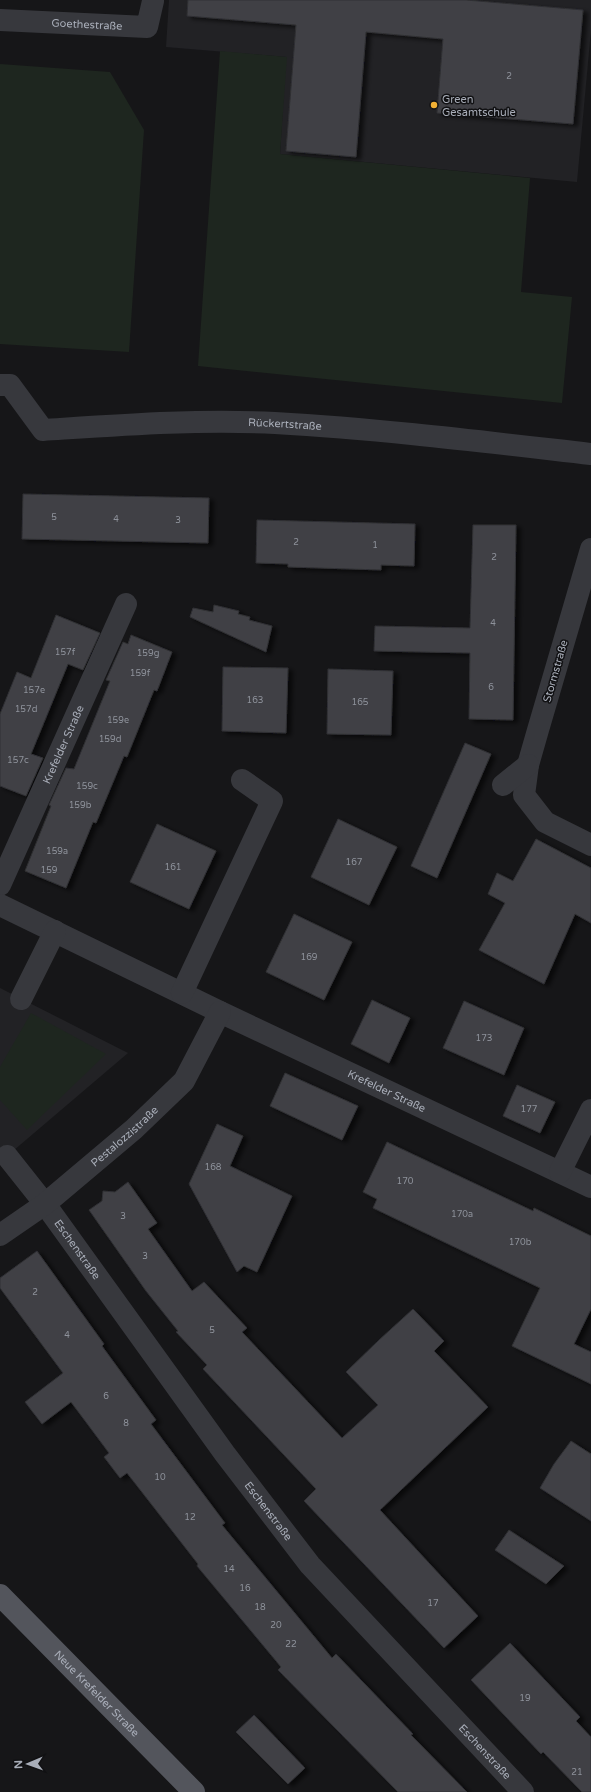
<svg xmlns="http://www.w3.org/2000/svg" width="591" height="1792" font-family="'Varela Round',sans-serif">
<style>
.built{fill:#222225}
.green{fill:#1e261f}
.building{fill:#404145;stroke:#303034;filter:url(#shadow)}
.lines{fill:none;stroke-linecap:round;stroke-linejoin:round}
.minor{stroke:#37383d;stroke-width:22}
.major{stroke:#53555c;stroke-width:22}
.poi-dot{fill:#f2b134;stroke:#111113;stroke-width:1.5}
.labels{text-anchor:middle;stroke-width:3;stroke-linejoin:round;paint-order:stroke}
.number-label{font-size:9px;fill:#8e929b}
.street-label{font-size:11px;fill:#a8adb8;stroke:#111113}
.poi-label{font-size:11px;fill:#a8adb8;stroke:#111113;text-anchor:start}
</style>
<defs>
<filter id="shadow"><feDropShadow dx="4.5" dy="2.5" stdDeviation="2" flood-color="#0009"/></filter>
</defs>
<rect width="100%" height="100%" fill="#161618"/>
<g class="built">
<path d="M 169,0 L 591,0 L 591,30 L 577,182 L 280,154 L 286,57 L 166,47 Z"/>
<path d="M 0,988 L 128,1053 L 0,1162 Z"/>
</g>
<g class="green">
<path d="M 220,51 L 287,57 L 280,154 L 530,178 L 521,292 L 572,297 L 562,403 L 198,366 Z"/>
<path d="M 0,64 L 110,72 L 144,130 L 129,352 L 0,344 Z"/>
<path d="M 31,1013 L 106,1054 L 27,1130 L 0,1100 L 0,1067 Z"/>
</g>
<g class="building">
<path d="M 188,0 L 466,0 L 583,10 L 573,124 L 437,113 L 443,39 L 366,32 L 356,157 L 286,151 L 296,25 L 187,16 Z"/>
<path d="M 23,494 L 209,498 L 208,543 L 22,539 Z"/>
<path d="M 257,520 L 415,524 L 414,566 L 381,565 L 381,570 L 288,567 L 288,564 L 256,563 Z"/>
<path d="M 473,525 L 516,525 L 513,720 L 469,719 L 470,653 L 374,651 L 375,626 L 470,628 Z"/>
<path d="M 214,605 L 239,611 L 238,614 L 250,617 L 249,620 L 272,626 L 266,652 L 190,617 L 193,608 L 213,612 Z"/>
<path d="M 56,615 L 100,633 L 83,670 L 68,664 L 31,754 L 43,758 L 26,796 L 0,786 L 0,714 L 17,672 L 31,678 Z"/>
<path d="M 131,635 L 172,652 L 157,691 L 154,690 L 127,757 L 124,756 L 96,823 L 93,822 L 66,888 L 25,871 L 51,806 L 49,805 L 66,768 L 74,769 L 110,681 L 106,680 L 123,642 L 128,644 Z"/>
<path d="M 223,667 L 288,668 L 286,733 L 222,731 Z"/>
<path d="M 328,669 L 393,671 L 391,735 L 327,734 Z"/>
<path d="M 465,743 L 491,754 L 437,878 L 411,866 Z"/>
<path d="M 338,819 L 397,847 L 369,905 L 311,877 Z"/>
<path d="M 157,824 L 216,851 L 189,909 L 130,882 Z"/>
<path d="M 536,839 L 591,868 L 591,923 L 575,914 L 544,984 L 479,950 L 505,903 L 488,894 L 497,873 L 513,881 Z"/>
<path d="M 294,914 L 352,942 L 324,1000 L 266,972 Z"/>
<path d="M 372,1000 L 410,1018 L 389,1063 L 351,1044 Z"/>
<path d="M 464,1001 L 524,1028 L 504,1075 L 443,1048 Z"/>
<path d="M 285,1073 L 358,1106 L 342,1140 L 270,1106 Z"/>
<path d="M 517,1085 L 555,1102 L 540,1133 L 503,1116 Z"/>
<path d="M 217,1124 L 243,1136 L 230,1166 L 292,1196 L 257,1272 L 244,1266 L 237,1272 L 189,1184 Z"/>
<path d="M 387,1142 L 533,1211 L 534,1208 L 591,1236 L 591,1309 L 574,1344 L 591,1352 L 591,1384 L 512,1346 L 540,1288 L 373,1208 L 377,1199 L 363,1192 Z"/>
<path d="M 128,1182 L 157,1223 L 148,1229 L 192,1291 L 204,1282 L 247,1328 L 242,1332 L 342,1438 L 378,1405 L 346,1372 L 379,1340 L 413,1309 L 444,1341 L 434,1351 L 488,1407 L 380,1510 L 478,1616 L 444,1648 L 304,1501 L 316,1489 L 203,1369 L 207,1365 L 176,1332 L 178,1331 L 146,1291 L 89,1210 L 102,1201 L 103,1191 L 115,1192 Z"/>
<path d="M 37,1251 L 104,1344 L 102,1346 L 156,1420 L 151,1424 L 225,1523 L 222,1525 L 332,1658 L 336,1654 L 413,1734 L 411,1735 L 467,1792 L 398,1792 L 278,1670 L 281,1667 L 197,1566 L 198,1564 L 127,1473 L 120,1478 L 104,1457 L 109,1453 L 71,1402 L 42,1424 L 25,1402 L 63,1373 L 0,1288 L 0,1278 Z"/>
<path d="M 571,1441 L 591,1454 L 591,1521 L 540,1488 L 554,1464 Z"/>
<path d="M 509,1530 L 564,1566 L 546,1584 L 495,1550 Z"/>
<path d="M 510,1643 L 580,1717 L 576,1721 L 591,1737 L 591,1792 L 582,1792 L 543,1752 L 541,1754 L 471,1680 Z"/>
<path d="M 254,1715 L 305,1768 L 288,1784 L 236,1732 Z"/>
</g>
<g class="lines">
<g class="minor">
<path id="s1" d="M 0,20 L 147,27 L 153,1"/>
<path id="s2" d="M 0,385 L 10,385 L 43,430 C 120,425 197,419 275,423 C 381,429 486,442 591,454"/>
<path d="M 591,549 L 538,730 L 528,765 L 524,795 L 545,822 L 591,845"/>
<path d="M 503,785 L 528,765"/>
<path id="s3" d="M 0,885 L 126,604"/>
<path id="s4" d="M 0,905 L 220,1012 L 591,1187"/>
<path d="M 182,993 L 272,801 L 242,780"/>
<path d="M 21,999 L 55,931"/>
<path id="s5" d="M 7,1156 L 45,1204 L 225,1454 L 310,1565 L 523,1792"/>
<path d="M 560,1172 L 591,1110"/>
<path id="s6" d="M 0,1235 L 45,1204 L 134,1129 L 184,1081 L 220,1012"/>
</g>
<path class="major" id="s7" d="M 0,1595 L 194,1792"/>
</g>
<circle class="poi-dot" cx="434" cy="105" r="4"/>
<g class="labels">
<g class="number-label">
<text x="509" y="79">2</text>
<text x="54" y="520">5</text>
<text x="116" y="522">4</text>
<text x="178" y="523">3</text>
<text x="296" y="545">2</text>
<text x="375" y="548">1</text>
<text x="494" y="560">2</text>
<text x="493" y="626">4</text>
<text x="65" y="655">157f</text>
<text x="148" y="656">159g</text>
<text x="140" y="676">159f</text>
<text x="491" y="690">6</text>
<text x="34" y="693">157e</text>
<text x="255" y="703">163</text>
<text x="360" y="705">165</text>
<text x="26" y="712">157d</text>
<text x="118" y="723">159e</text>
<text x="110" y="742">159d</text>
<text x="18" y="763">157c</text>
<text x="87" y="789">159c</text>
<text x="80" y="808">159b</text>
<text x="57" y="854">159a</text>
<text x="354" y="865">167</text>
<text x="173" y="870">161</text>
<text x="49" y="873">159</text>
<text x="309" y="960">169</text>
<text x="484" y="1041">173</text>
<text x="529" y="1112">177</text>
<text x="213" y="1170">168</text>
<text x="405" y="1184">170</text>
<text x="462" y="1217">170a</text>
<text x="123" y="1219">3</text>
<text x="520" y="1245">170b</text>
<text x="145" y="1259">3</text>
<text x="35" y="1295">2</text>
<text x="212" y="1333">5</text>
<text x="67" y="1338">4</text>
<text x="106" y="1399">6</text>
<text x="126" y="1426">8</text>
<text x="160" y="1480">10</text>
<text x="190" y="1520">12</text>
<text x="229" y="1572">14</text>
<text x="245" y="1591">16</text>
<text x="433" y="1606">17</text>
<text x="260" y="1610">18</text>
<text x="276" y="1628">20</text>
<text x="291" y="1647">22</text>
<text x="525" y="1701">19</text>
<text x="577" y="1775">21</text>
</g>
<g class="street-label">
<text dy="4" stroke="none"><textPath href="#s1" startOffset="87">Goethestraße</textPath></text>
<text dy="4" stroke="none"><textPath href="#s2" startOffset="308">Rückertstraße</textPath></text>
<text transform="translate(555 671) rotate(-74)" y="4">Stormstraße</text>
<text dy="4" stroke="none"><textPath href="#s3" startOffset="154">Krefelder Straße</textPath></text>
<text dy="4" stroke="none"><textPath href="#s4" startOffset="429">Krefelder Straße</textPath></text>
<text dy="4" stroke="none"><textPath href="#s6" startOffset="159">Pestalozzistraße</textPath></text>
<text dy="4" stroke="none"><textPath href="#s5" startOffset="117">Eschenstraße</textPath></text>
<text dy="4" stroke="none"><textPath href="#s5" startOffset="441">Eschenstraße</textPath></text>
<text dy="4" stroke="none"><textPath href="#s7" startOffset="138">Neue Krefelder Straße</textPath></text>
<text dy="4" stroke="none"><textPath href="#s5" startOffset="765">Eschenstraße</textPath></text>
</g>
<g class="poi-label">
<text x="442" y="103">Green<tspan x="442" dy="13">Gesamtschule</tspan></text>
</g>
</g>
<g transform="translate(28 1764) rotate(268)" stroke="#111113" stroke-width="3" paint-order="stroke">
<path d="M0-3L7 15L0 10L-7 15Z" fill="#a8adb8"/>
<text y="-6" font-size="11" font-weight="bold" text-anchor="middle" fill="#a8adb8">N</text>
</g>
</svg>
